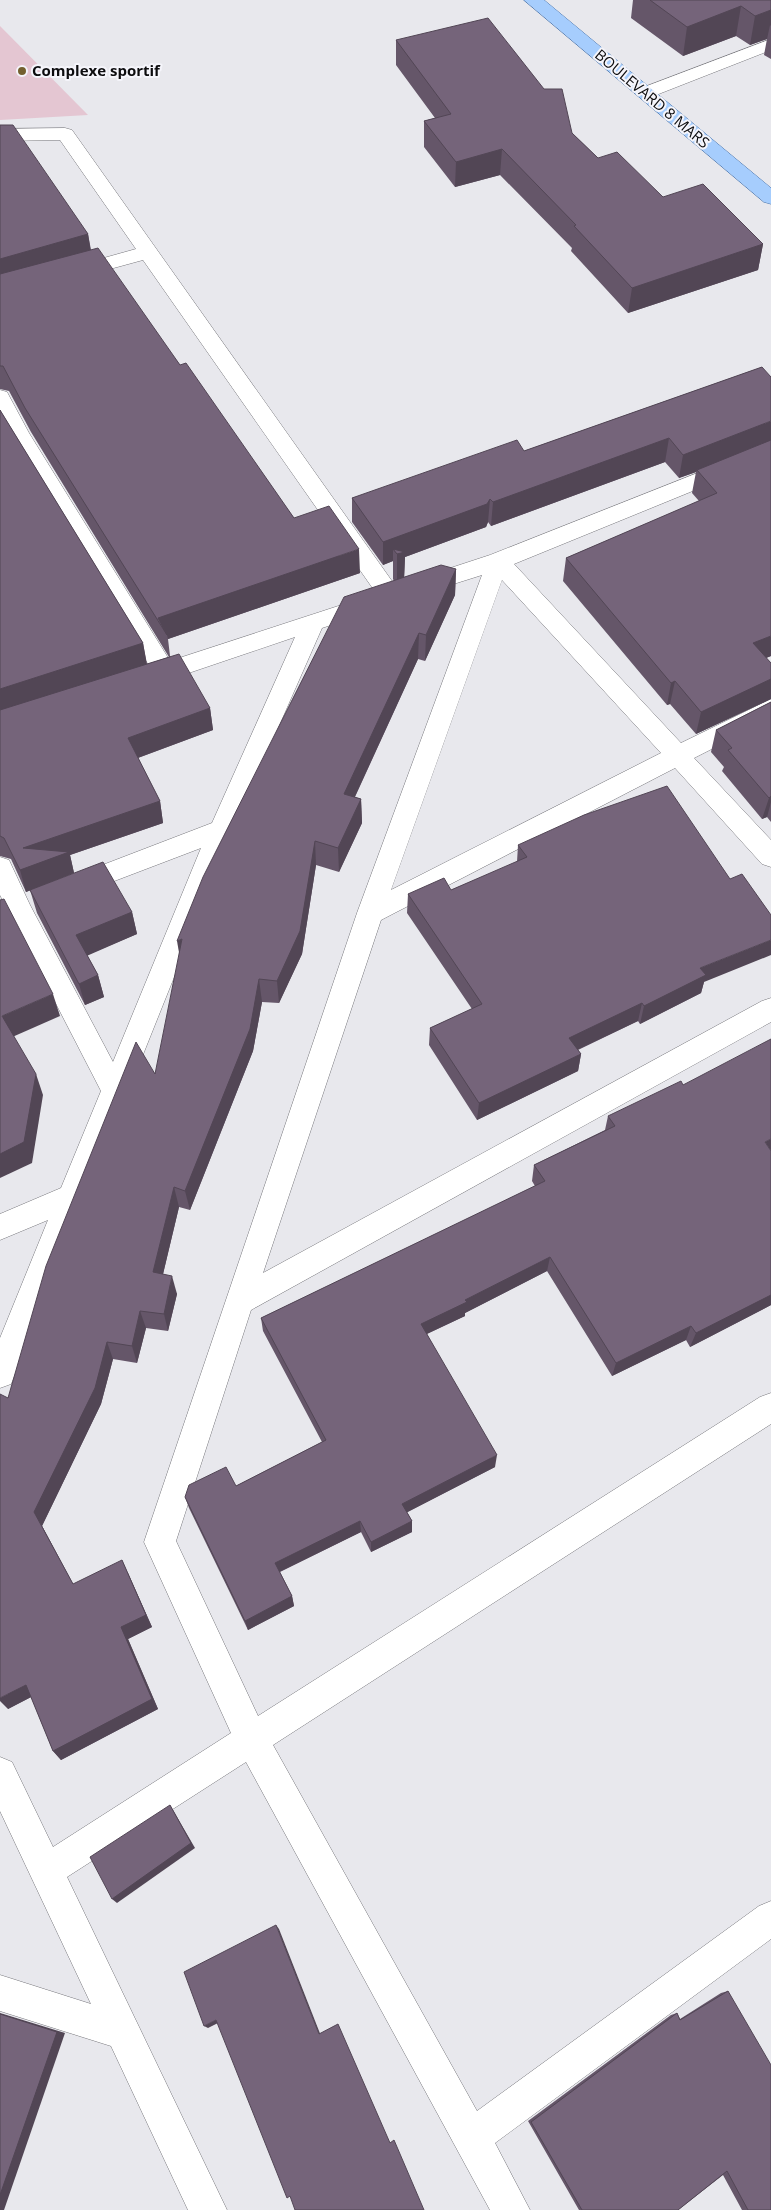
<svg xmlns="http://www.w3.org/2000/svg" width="771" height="2210" font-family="'Open Sans',sans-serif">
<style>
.green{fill:#e4c6d2}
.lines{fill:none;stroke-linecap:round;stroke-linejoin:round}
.minor-casing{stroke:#77777c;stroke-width:1}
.major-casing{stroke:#4a73a9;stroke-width:1}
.minor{fill:#fff;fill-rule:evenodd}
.major{fill:#a6cdfd;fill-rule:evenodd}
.wall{fill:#655669}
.shaded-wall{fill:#524655}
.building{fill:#75647a;stroke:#524655}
.poi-dot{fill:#73602f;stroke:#f5f5fb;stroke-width:2}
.labels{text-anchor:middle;stroke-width:4;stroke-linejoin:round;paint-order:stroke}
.far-poi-label{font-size:15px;font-weight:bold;fill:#0c0c0e;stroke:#f5f5fb;text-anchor:start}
.far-street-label{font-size:15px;fill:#0c0c0e;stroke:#f5f5fb}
</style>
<rect width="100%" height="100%" fill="#e8e8ed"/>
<path class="green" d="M 0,26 L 88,115 L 0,120 Z"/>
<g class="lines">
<g class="minor-casing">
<g id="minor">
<path d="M 771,39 L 771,50 L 651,97 L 645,98 L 639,97 L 636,93 L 639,89 Z"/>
<path d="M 65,128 L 72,130 L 399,591 L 402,597 L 399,603 L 391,605 L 383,603 L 143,260 L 0,299 L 0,287 L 136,249 L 60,140 L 0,141 L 0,129 Z"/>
<path d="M 0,390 L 7,392 L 29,433 L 170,661 L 369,596 L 377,598 L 380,604 L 377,610 L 322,628 L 233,830 L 15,1374 L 11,1384 L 0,1388 L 0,1338 L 48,1220 L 0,1240 L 0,1214 L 61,1188 L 101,1091 L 0,895 L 0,857 L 9,860 L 30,905 L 113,1062 L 201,848 L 75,896 L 66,893 L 62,886 L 66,879 L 212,823 L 295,637 L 165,681 L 151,685 L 143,682 L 139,676 L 143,670 L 150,667 L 7,433 L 0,418 Z"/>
<path d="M 771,444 L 771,459 L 514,564 L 681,743 L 771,699 L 771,719 L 694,758 L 771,840 L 771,867 L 762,864 L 675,768 L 381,920 L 263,1273 L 762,1001 L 771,998 L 771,1022 L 251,1310 L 176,1541 L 258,1716 L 760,1397 L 771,1393 L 771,1424 L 273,1745 L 477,2111 L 759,1906 L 771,1901 L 771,1939 L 495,2143 L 530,2210 L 490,2210 L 246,1762 L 67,1877 L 227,2210 L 188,2210 L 111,2046 L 0,2011 L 0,1975 L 91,2004 L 0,1811 L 0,1757 L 12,1762 L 53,1847 L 231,1733 L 144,1542 L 357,913 L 482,575 L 422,594 L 414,592 L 411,586 L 414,580 L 490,555 ZM 502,580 L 661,753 L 391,890 Z"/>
</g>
</g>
<g class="major-casing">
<path id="major" d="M 524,0 L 544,0 L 771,188 L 771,204 L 764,202 Z"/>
</g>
<use href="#minor" class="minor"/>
<use href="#major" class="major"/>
</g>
<g class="wall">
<path d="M 633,0 L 771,0 L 771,59 L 764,55 L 767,39 L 750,45 L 736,36 L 683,56 L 631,18 Z"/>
<path d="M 396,40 L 572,133 L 598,158 L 663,197 L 763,244 L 758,270 L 628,313 L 571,251 L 572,248 L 500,175 L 455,187 L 424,147 L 424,121 L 435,118 L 396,65 Z"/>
<path d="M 0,125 L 88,234 L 91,250 L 180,365 L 294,518 L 360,573 L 168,639 L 170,656 L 210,708 L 213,730 L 138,758 L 160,801 L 163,823 L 70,855 L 74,873 L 26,892 L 11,859 L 0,856 L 0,410 L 143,643 L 147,664 L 169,657 L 31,432 L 9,391 L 0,389 Z"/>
<path d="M 762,367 L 771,656 L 766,658 L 771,663 L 771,699 L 696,734 L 670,704 L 667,705 L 563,581 L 566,558 L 699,501 L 692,493 L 696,472 L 679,478 L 665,462 L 491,526 L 488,522 L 486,527 L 405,557 L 404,577 L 456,569 L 455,595 L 425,661 L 418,659 L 355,797 L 361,799 L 362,823 L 339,872 L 316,865 L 302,954 L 279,1003 L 262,1002 L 253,1051 L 190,1210 L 179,1207 L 163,1274 L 177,1294 L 168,1331 L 146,1328 L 137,1363 L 113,1359 L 101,1404 L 42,1526 L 73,1584 L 128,1573 L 152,1627 L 128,1639 L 158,1709 L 61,1760 L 53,1751 L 31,1697 L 8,1709 L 8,1398 L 155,1074 L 394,581 L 393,579 L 393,561 L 383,565 L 352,522 L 352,498 L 524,451 Z"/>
<path d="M 771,702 L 771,822 L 767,817 L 762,819 L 722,771 L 724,767 L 711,752 L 716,730 Z"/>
<path d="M 518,845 L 704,982 L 701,993 L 640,1024 L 638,1021 L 578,1050 L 581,1054 L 578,1071 L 477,1120 L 429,1045 L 430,1028 L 472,1009 L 407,913 L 408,894 L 451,890 L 517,862 Z"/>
<path d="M 30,890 L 132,912 L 137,934 L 87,955 L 98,975 L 104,997 L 85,1005 L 37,913 Z"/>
<path d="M 608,1116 L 771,1305 L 690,1347 L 686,1340 L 612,1376 L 547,1271 L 465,1313 L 465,1316 L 427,1334 L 495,1467 L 407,1512 L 412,1521 L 412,1532 L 371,1552 L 361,1532 L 280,1572 L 292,1596 L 294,1606 L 248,1630 L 189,1508 L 185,1497 L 236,1486 L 322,1442 L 263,1331 L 261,1318 L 535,1186 L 532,1181 L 534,1165 L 605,1130 Z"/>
<path d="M 728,1991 L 771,2210 L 742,2210 L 723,2175 L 678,2210 L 579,2210 L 528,2121 L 671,2015 L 677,2013 L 680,2019 L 721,1993 Z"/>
</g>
<g class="shaded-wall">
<path d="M 741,6 L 736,36 L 683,56 L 687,27 Z"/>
<path d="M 771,10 L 771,26 L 770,25 L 767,39 L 750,45 L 755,16 Z"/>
<path d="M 502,149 L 500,175 L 455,187 L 456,162 Z"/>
<path d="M 88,234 L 92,259 L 0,285 L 0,259 Z"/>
<path d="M 763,244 L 758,270 L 628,313 L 632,288 Z"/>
<path d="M 771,421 L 771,443 L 697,470 L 696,472 L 679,478 L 683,455 Z"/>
<path d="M 669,438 L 665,462 L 491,526 L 493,502 Z"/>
<path d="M 490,499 L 488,522 L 486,527 L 405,557 L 404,582 L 397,585 L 397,554 L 393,549 L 393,561 L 383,565 L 383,542 Z"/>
<path d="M 359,549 L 360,573 L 168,639 L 167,635 L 158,618 Z"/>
<path d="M 456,569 L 455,595 L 425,661 L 426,635 Z"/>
<path d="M 419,633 L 418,659 L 345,818 L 344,794 Z"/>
<path d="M 771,636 L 771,656 L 748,665 L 753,643 Z"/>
<path d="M 143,643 L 147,666 L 0,714 L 0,689 Z"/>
<path d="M 771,679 L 771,699 L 696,734 L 701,712 Z"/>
<path d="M 675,681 L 670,704 L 667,705 L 671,683 Z"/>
<path d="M 210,708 L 213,730 L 132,760 L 128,738 Z"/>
<path d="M 771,796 L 771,802 L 767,817 L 762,819 L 769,798 Z"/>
<path d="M 361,799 L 362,823 L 339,872 L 338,848 Z"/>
<path d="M 160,801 L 163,823 L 70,855 L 74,873 L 26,892 L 20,870 L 23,848 Z"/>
<path d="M 315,841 L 316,865 L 302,954 L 279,1003 L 277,981 Z"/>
<path d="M 132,912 L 137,934 L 82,958 L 76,935 Z"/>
<path d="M 182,939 L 181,964 L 177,941 Z"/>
<path d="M 771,940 L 771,955 L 704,982 L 701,993 L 640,1024 L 644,1006 L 700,968 Z"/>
<path d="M 98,975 L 104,997 L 85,1005 L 79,984 Z"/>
<path d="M 259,979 L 262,1002 L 253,1051 L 190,1210 L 185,1191 Z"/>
<path d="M 53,994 L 60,1016 L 10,1038 L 2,1016 Z"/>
<path d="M 642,1003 L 638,1021 L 566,1055 L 569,1038 Z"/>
<path d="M 581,1054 L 578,1071 L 477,1120 L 479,1103 Z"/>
<path d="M 36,1074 L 43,1095 L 32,1163 L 0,1178 L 0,1154 Z"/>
<path d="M 771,1139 L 771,1151 L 765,1142 Z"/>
<path d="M 174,1187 L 179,1207 L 159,1291 L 153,1272 Z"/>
<path d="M 550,1257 L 547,1271 L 465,1313 L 465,1316 L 420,1337 L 421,1324 L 465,1300 Z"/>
<path d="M 172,1276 L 177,1294 L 168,1331 L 164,1314 Z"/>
<path d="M 771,1294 L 771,1305 L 690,1347 L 696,1333 Z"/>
<path d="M 140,1311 L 146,1328 L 137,1363 L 132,1346 Z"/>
<path d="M 691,1326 L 686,1340 L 612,1376 L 616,1363 Z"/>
<path d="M 107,1342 L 113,1359 L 101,1404 L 42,1526 L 80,1597 L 34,1512 Z"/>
<path d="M 497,1455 L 495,1467 L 402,1515 L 402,1504 Z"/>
<path d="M 360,1521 L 361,1532 L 277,1573 L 275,1563 Z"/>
<path d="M 412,1521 L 412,1532 L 371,1552 L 371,1542 Z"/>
<path d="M 122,1560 L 152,1627 L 128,1639 L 158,1709 L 61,1760 L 53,1751 L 121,1627 Z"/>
<path d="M 292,1596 L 294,1606 L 248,1630 L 245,1621 Z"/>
<path d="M 26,1685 L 35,1695 L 8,1709 L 0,1701 L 0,1698 Z"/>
<path d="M 170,1805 L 195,1848 L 117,1903 L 112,1899 Z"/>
<path d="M 276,1925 L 279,1929 L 321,2036 L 319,2034 Z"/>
<path d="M 0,2013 L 65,2033 L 4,2210 L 0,2210 Z"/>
<path d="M 216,2020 L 220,2022 L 208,2028 L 204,2026 Z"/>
</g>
<g class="building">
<path d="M 650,0 L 771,0 L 771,10 L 755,16 L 741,6 L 687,27 Z"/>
<path d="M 488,18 L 544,89 L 562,89 L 572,133 L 598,158 L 617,152 L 663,197 L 703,184 L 763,244 L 632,288 L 574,226 L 576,225 L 502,149 L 456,162 L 424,121 L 451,114 L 396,40 Z"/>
<path d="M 0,125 L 13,125 L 88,234 L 0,259 Z"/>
<path d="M 98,248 L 180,365 L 186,363 L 294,518 L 329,506 L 359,549 L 158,618 L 167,635 L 25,408 L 3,366 L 0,366 L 0,274 Z"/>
<path d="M 762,367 L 771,377 L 771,421 L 683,455 L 669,438 L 493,502 L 490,499 L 487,504 L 383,542 L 352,498 L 517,440 L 524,451 Z"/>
<path d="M 0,410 L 143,643 L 0,689 Z"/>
<path d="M 771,440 L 771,636 L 753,643 L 771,663 L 771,679 L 701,712 L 675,681 L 671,683 L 566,558 L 717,493 L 697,470 Z"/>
<path d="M 393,549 L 405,552 L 397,554 Z"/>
<path d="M 441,565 L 456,569 L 426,635 L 419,633 L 344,794 L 361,799 L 338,848 L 315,841 L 300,931 L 277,981 L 259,979 L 250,1029 L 185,1191 L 174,1187 L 153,1272 L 172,1276 L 164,1314 L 140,1311 L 132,1346 L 107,1342 L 95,1388 L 34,1512 L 73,1584 L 122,1560 L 146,1615 L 121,1627 L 152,1699 L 53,1751 L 26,1685 L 0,1698 L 0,1394 L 8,1398 L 46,1266 L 136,1042 L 155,1074 L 182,939 L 177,941 L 203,877 L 344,597 Z"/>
<path d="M 179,654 L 210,708 L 128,738 L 160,801 L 23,848 L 69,852 L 20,870 L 4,838 L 0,836 L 0,710 Z"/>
<path d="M 771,702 L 771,796 L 769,798 L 728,750 L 732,748 L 716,730 Z"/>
<path d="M 667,786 L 730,879 L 742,874 L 771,915 L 771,940 L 700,968 L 706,975 L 644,1006 L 642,1003 L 569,1038 L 581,1054 L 479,1103 L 430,1028 L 482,1004 L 408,894 L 444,878 L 451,890 L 527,857 L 518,845 L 584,815 Z"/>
<path d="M 103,862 L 132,912 L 76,935 L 98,975 L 79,984 L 30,890 Z"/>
<path d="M 4,899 L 53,994 L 2,1016 L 36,1074 L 24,1142 L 0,1154 L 0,900 Z"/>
<path d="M 771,1039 L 771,1139 L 765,1142 L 771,1151 L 771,1295 L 696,1333 L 691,1326 L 616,1363 L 550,1257 L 465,1300 L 467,1302 L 421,1324 L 497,1455 L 402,1504 L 412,1521 L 371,1542 L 360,1521 L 275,1563 L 292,1596 L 245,1621 L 185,1497 L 189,1485 L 226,1467 L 236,1486 L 326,1440 L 261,1318 L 545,1181 L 534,1165 L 615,1126 L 608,1116 L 681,1081 L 683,1085 Z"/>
<path d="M 170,1805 L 191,1843 L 112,1899 L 90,1857 Z"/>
<path d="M 276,1925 L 319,2034 L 338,2024 L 390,2143 L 394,2140 L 424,2210 L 295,2210 L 290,2196 L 287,2198 L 216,2020 L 204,2026 L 184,1972 Z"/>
<path d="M 728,1991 L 771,2065 L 771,2210 L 748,2210 L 727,2171 L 678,2210 L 582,2210 L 531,2122 L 677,2013 L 680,2020 Z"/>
<path d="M 0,2014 L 57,2032 L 0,2195 Z"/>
</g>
<circle class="poi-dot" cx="22" cy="71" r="5"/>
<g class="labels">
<g class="far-poi-label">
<text x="32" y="76">Complexe sportif</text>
</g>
<g class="far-street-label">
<text transform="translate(652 99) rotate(40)" y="5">BOULEVARD 8 MARS</text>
</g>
</g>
</svg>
